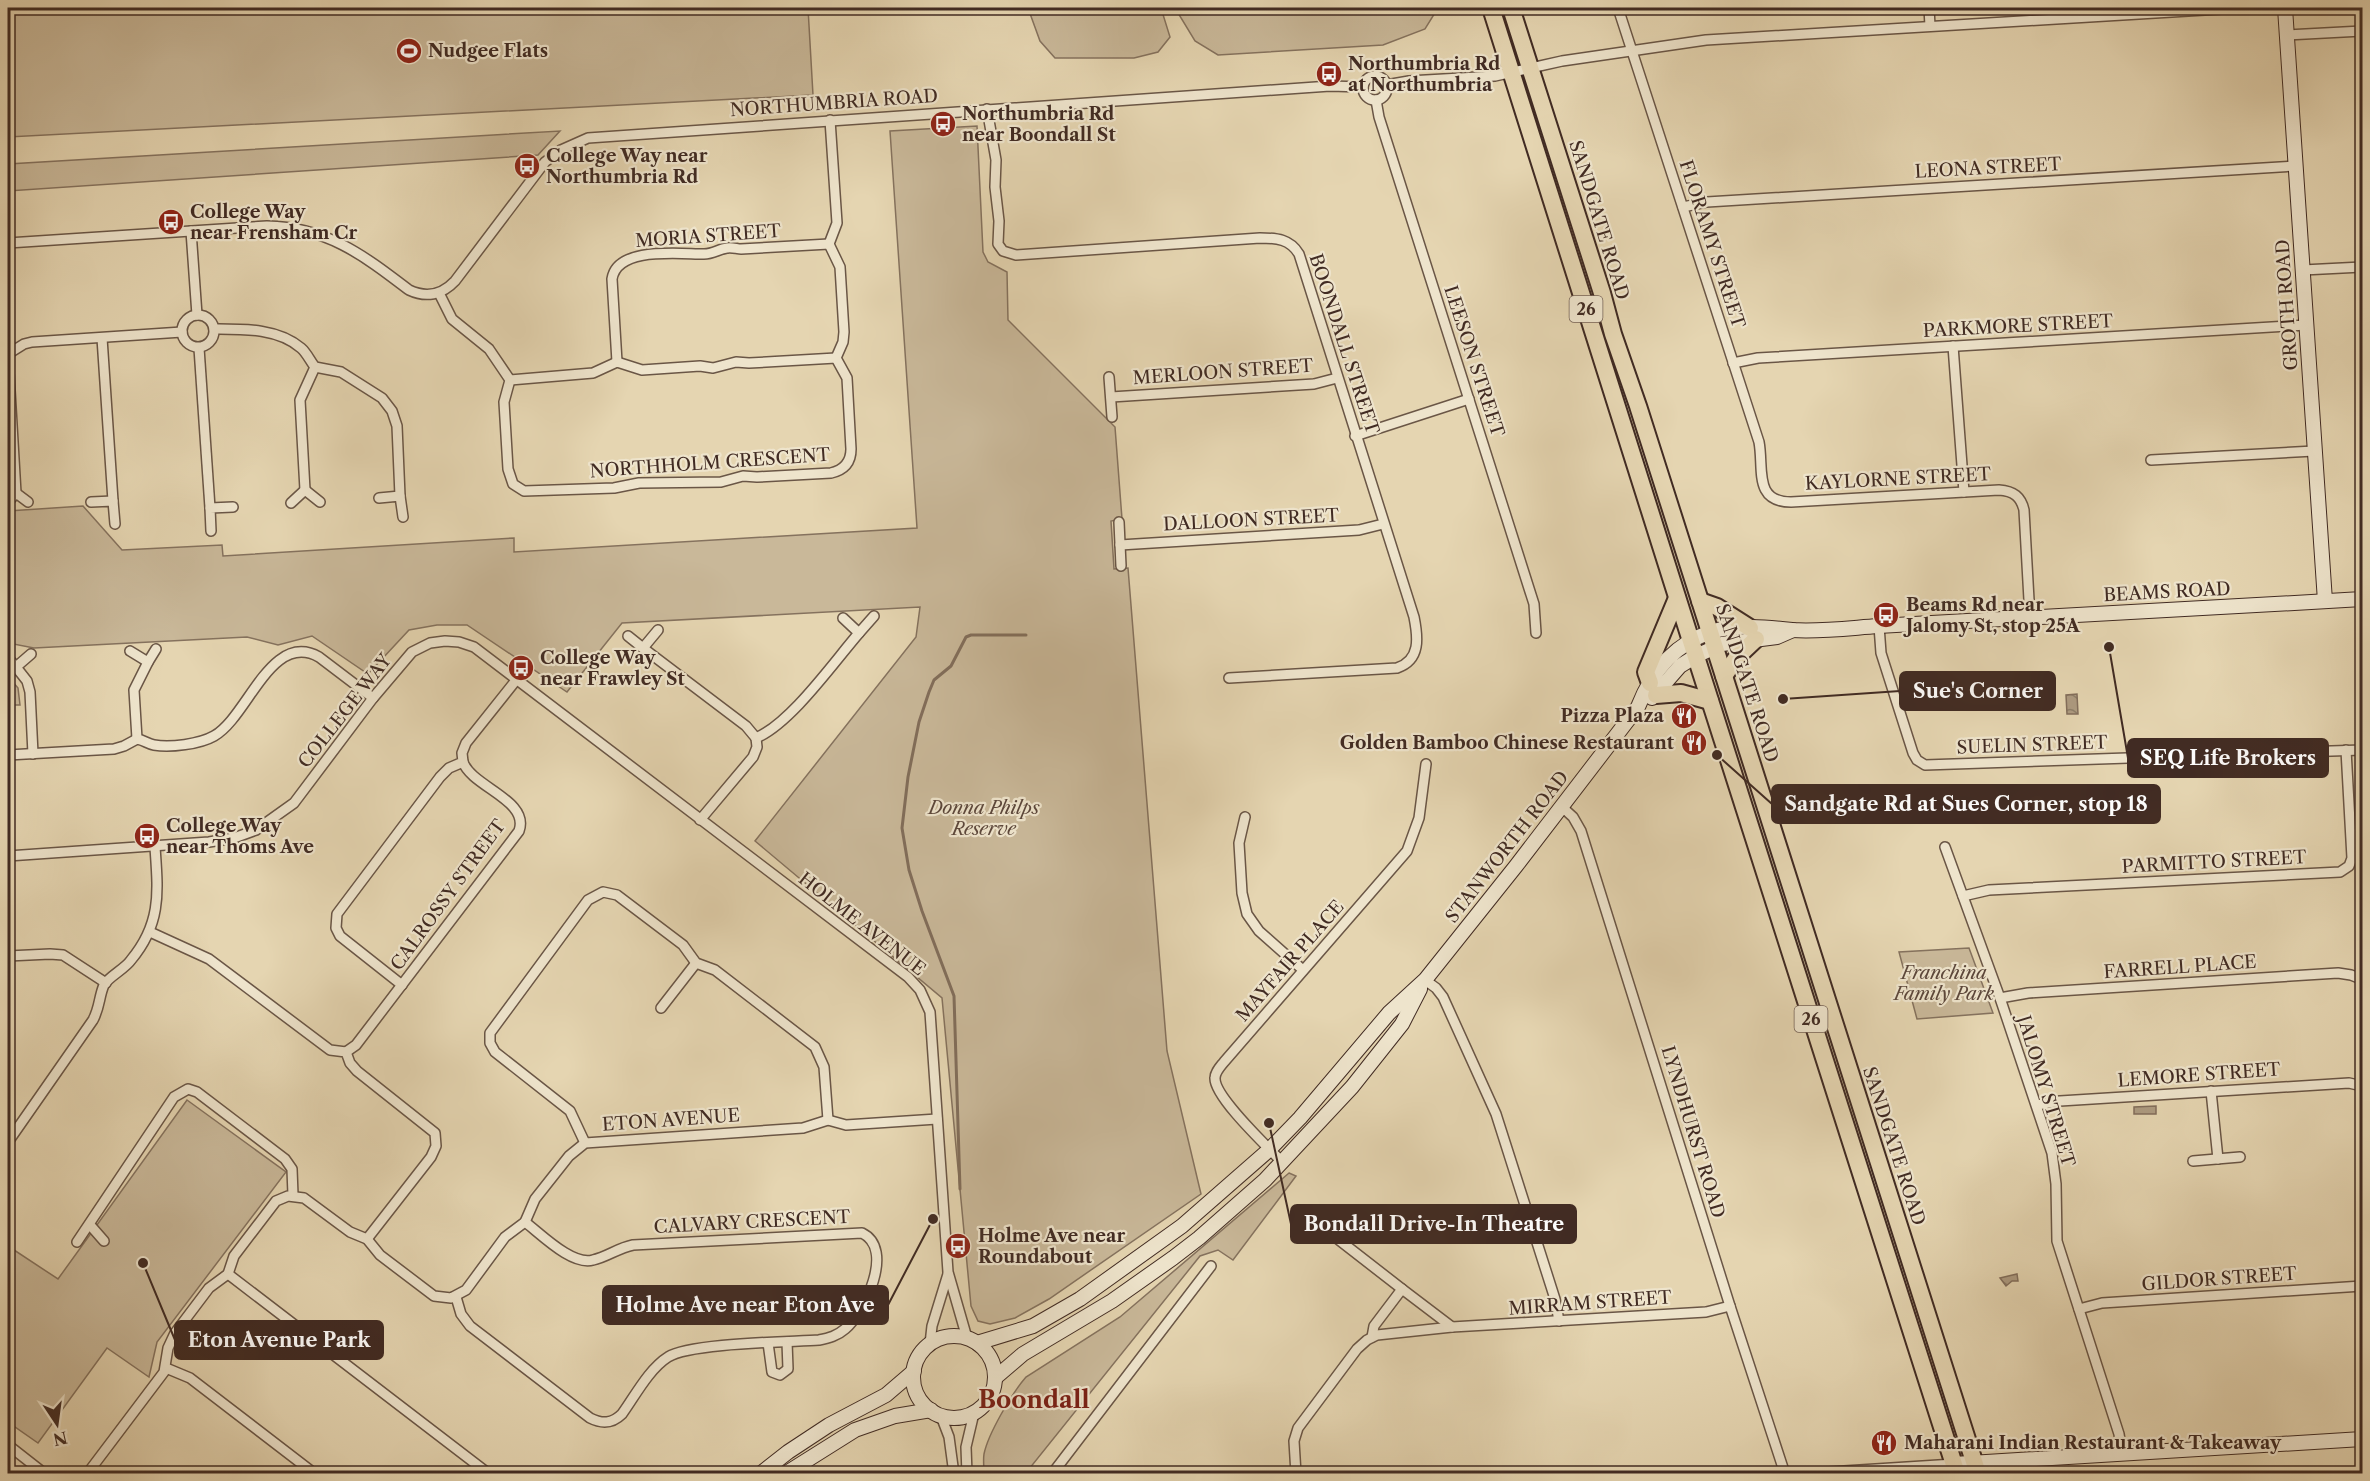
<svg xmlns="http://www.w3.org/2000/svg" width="2370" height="1481" font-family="'Libre Caslon Text',serif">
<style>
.park{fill:#c9b899;stroke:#85725e;stroke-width:1.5}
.water{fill:url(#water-waves);stroke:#826e5b;stroke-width:1.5}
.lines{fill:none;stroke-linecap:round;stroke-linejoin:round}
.stream{stroke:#826e5b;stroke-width:3}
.street-casing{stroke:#6a5646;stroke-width:12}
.secondary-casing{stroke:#412b23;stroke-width:16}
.highway-casing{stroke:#412b23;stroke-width:20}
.street{stroke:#eee4cc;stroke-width:9}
.secondary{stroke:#eee4cc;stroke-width:14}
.highway{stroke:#e5d5b1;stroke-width:16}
.labels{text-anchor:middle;stroke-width:4.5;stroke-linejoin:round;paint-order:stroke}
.shield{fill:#eee4cc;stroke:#756256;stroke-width:1.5}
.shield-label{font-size:16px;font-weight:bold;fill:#412b23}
.poi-label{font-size:18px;font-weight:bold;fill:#412b23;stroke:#eee4cc;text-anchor:start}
.street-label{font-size:18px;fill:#412b23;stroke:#eee4cc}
.park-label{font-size:18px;font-style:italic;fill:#5c473b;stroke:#eee4cc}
.district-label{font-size:24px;font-weight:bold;fill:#7a1f14;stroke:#eee4cc}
.leader{fill:none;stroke:#412b23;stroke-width:2}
.callout-dot{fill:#412b23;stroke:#eee4cc;stroke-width:2}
.callout{fill:#412b23;stroke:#412b23;stroke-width:2}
.callout-label{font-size:20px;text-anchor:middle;font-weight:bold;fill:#fff}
</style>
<defs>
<pattern id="water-waves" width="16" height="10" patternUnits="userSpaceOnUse" patternTransform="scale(1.5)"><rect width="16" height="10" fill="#ad9b81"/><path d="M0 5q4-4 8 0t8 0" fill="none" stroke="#8e7f69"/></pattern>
</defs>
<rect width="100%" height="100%" fill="#e5d5b1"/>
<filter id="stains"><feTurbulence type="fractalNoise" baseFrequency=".00333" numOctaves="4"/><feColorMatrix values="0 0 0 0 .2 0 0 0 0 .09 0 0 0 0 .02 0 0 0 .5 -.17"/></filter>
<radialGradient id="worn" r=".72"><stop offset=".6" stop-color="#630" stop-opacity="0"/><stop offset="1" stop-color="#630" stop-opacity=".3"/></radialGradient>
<g class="park">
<path d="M 8,8 L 808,8 L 813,95 L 8,137 Z"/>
<path d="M 1028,8 L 1161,8 L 1170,37 L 1158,52 L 1134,58 L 1055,58 L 1040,41 Z"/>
<path d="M 1175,8 L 1438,8 L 1425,29 L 1383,45 L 1218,55 L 1195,41 Z"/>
<path d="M 977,126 L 983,252 L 988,262 L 1007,272 L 1008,320 L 1115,427 L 1122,519 L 1111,521 L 1114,569 L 1128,568 L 1167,1051 L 1201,1194 L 1049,1299 L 1015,1318 L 990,1324 L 978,1321 L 971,1306 L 942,998 L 755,841 L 916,637 L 920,607 L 622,623 L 567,692 L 467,625 L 437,625 L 409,630 L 368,674 L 312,636 L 278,645 L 247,637 L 34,648 L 8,643 L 8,511 L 83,506 L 122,550 L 222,545 L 223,556 L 514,538 L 514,552 L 917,528 L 890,131 Z"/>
<path d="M 560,131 L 538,155 L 8,191 L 8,164 Z"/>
<path d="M 8,676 L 18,688 L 20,705 L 8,705 Z"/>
<path d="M 1969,948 L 1993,1013 L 1917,1019 L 1899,952 Z"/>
<path d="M 187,1100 L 286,1172 L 157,1342 L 149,1377 L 107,1348 L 38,1443 L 8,1422 L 8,1246 L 58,1279 Z"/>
<path d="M 1289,1173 L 1296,1176 L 1233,1260 L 1218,1250 L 1200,1256 L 1029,1469 L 1028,1473 L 984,1473 C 984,1467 983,1460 984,1454 C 988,1434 1012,1393 1026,1377 L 1120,1317 Z"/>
</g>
<g class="water">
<path d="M 2077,694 L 2078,714 L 2067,714 L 2066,695 Z"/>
<path d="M 2156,1106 L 2156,1114 L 2134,1114 L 2134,1107 Z"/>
<path d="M 2017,1274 L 2018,1281 L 2012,1281 L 2006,1286 L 2000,1278 Z"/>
</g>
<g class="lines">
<path class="stream" d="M 960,1189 L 954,996 L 922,911 L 909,870 L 902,828 L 908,777 L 919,722 L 929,692 L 934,680 L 951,666 L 966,637 L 971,635 L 1026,635"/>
<g class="street-casing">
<g id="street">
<path d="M 1618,8 L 1759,442 C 1764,468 1753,502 1791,502 L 1999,490 C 2014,491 2021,497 2024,510 L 2030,618"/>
<path d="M 1929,8 L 1930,26"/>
<path d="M 2287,35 L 2362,31"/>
<circle cx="1375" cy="88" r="12"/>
<path d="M 1386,85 L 1409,81 L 1495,76 L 1562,61 L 1706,40 L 2238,8"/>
<path d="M 1376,100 L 1379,117 L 1534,604 L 1536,633"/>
<path d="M 987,109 L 996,160 L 995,187 L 999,221 L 998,244 L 1003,251 L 1016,255 L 1260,238 C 1277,238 1290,239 1299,254 L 1414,617 C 1418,637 1421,660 1397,668 L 1229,678"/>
<path d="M 1683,207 L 1707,202 L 2296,166"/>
<path d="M 191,231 L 197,315"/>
<path d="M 8,243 L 267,226 C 327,227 363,255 409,290 C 426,298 442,295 455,281 L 545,162 L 561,150 L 588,138 L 1330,86 L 1363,87"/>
<path d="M 2303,270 L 2362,267"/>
<path d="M 439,293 L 452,319 L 489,349 L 510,380 L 504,402 L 508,469 L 513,484 L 524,491 L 614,488 L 639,483 L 721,482 L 743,476 L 757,477 L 831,473 C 844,470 851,462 851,449 L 847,378 L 836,358 L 843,342 L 844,332 L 840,267 L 829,244 L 837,223 L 830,120"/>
<circle cx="198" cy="331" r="16"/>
<path d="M 214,329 C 243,329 278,328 301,348 C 307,353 310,361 315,367 L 341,372 L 382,398 L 392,411 L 397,426 L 400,496"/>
<path d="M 102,338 L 113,501"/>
<path d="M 1953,346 L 1964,492"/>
<path d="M 199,348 L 210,508"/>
<path d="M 8,354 L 24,344 L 32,342 L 182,332"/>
<path d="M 8,356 L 16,493"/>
<path d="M 617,362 L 612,279 C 617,246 679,254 704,254 C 713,254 719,249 727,248 C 732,247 737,249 741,249 L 829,244"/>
<path d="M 1733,363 L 1758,358 L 2306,325"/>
<path d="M 1109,377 L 1112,417"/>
<path d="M 510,380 L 593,373 L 617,362 L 642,370 L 700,366 L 713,368 L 736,362 L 749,363 L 836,358"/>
<path d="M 1111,397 L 1314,384 L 1337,378"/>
<path d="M 1355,436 L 1469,399"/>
<path d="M 2151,460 L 2314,451"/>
<path d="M 305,490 L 300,400 L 315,367"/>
<path d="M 379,498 L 400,496 L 403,517"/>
<path d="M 8,502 L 16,493 L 28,502"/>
<path d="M 91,502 L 113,501 L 115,524"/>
<path d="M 291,503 L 305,490 L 320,502"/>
<path d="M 1119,522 L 1121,566"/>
<path d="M 211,531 L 210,508 L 233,507"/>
<path d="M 1120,545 L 1359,530 L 1383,524"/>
<path d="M 843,618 L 859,633 L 874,616"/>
<path d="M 1879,626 L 1881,653 L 1913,753 L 1917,760 L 1925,765 L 2362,750"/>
<path d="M 628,636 L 643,648 L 658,630"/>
<path d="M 643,648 L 746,726 L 756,738"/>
<path d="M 130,651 L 148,662 L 156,649"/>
<path d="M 8,658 L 16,667 L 31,654"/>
<path d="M 16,667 L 27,681 L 30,692 L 33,754"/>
<path d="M 137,739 L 134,690 L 148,662"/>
<path d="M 8,755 L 114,749 L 124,746 L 137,739 C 144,740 148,744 154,745 C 170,748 200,744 214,736 C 248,717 271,630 319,657 L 373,698"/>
<path d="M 1562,807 L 1573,817 L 1581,831 L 1730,1306 L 1785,1474"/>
<path d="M 1245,817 L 1239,843 L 1242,893 L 1247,914 L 1259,931 L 1303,970"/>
<path d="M 700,820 L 753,757 L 757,747 L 756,738 C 791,723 833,663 859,633"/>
<path d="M 1945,847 L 2000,998 L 2052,1153 L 2056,1184 L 2057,1241 L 2119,1434 L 2122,1453"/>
<path d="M 8,856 L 209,842 L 234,838 L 256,830 L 294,803 L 373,698 L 412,652 L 430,643 L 445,641 L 459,642 L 474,647 L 908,977 L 920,990 L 930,1012 L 948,1272 L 967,1338"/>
<path d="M 1963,896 L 1989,890 L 2340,872 L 2349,866 L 2352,858 L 2346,750"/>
<path d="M 150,932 L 209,959 L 330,1050 L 346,1052 L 350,1063 L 357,1071 L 435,1133 L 436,1146 L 431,1157 L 367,1239"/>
<path d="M 8,956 L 50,954 L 63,955 L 106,983"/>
<path d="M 1425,980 L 1436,988 L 1443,997 L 1496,1114 L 1555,1299 L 1559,1321"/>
<path d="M 402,985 L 340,936 L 336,928 L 337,914 L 440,777 L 449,768 L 463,762 L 462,753 L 466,743 L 517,679"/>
<path d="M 2000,998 L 2028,993 L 2338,973 L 2351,975 L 2361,979"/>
<path d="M 661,1008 L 696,963"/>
<path d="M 346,1052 L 356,1045 L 519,831 C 530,800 472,787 463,762"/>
<path d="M 2211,1091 L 2218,1159"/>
<path d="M 2037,1105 L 2060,1101 L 2349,1083 L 2362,1086"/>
<path d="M 8,1142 L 93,1020 C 100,1007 99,996 104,985 C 108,977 125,969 131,960 C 162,923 158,891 155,847"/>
<path d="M 585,1143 L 570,1111 L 495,1052 L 490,1043 L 490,1033 L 588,900 L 603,892 L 617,895 L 683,945 L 696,963 L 715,970 L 815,1047 L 824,1067 L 828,1120"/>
<path d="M 2193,1161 L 2240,1157"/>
<path d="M 1283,1163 C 1269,1148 1214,1097 1215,1078 C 1215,1072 1220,1067 1224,1062 L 1407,851 L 1419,818 L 1426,764"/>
<path d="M 1303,1212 L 1402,1289"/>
<path d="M 90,1225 L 104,1241"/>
<path d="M 77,1242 L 174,1097 L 188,1089 L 197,1092 L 285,1159 L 292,1169 L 293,1195"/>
<path d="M 228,1274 L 489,1474"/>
<path d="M 456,1297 L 461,1314 L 470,1326 L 590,1418 C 602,1424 612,1424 622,1414 C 635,1396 649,1369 668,1357 C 689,1343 789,1342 819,1340 C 829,1338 837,1336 845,1329 C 865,1312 895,1249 862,1233 L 633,1245 C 618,1248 607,1257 593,1260 C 572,1266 541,1234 525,1222"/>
<path d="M 2079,1309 L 2102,1303 L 2362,1286"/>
<path d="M 1372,1337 L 1374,1326 L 1402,1289 L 1452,1327"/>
<path d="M 768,1343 L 772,1372 L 780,1375 L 788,1369 L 787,1342"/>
<path d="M 930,1344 L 932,1326 L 948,1274"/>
<path d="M 166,1368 L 190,1378 L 315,1474"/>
<path d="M 941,1416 L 949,1437 L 954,1474"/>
<path d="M 8,1445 L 45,1474"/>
<path d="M 87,1474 L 164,1372 L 168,1348 L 175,1333 L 209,1288 L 228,1274 L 234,1256 L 276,1201 L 288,1196 L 304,1198 L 350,1232 L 367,1239 L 380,1255 L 434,1296 L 451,1298 L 466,1290 L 505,1237 L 525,1222 L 535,1199 L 569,1156 L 585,1143 L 803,1128 L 828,1120 L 846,1125 L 937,1119"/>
<path d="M 967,1474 L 966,1447 L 974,1413"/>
<path d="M 1052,1474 L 1211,1266"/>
<path d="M 1296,1474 L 1294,1441 L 1298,1428 L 1357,1349 L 1367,1340 L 1377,1335 L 1452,1327 L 1706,1312 L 1730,1306"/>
<path d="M 1797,1474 L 1954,1464"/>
</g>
</g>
<g class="secondary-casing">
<g id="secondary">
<path d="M 2285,8 L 2325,601"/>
<path d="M 1652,698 L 1680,666 L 1696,656 L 1722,644 L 1777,637 L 1793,630"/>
<circle cx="954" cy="1377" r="41"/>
<path d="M 977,1343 L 1033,1326 L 1080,1299 L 1182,1226 L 1270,1149 L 1300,1118 L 1389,1013 L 1425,980 L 1516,866 L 1638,707 C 1652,671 1674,644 1711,632 C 1736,624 1767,627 1792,630 C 1820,632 1850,628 1878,626 C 2040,618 2201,609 2362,599"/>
<path d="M 995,1378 L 1023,1354 L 1112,1301 L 1173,1258 L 1199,1238 L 1265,1180 L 1352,1087 L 1402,1024 L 1420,989"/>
<path d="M 1954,1464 L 2362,1439"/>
<path d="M 760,1474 L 788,1452 L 829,1425 L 886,1395 L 914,1371"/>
<path d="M 785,1474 L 855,1430 L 895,1416 L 931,1410"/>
</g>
</g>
<g class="highway-casing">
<g id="highway">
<path d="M 1491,8 L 1691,641 L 1957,1474"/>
<path d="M 1511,8 L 1602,293 L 1613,334 L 1638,406 L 1978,1474"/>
<path d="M 1700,601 L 1717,607 L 1750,628"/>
<path d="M 1724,676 L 1737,657 L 1756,639"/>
<path d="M 1650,683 L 1646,672 L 1677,598"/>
<path d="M 1656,695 L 1681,693 L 1710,701"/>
</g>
</g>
<use href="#street" class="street"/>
<use href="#secondary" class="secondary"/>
<use href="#highway" class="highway"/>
</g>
<defs>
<g id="stadium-disc" transform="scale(1.35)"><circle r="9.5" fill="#8f2418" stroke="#eee4cc"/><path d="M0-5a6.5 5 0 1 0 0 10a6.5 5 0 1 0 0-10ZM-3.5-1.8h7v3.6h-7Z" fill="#fff"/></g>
<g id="bus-disc" transform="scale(1.35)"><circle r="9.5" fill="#8f2418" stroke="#eee4cc"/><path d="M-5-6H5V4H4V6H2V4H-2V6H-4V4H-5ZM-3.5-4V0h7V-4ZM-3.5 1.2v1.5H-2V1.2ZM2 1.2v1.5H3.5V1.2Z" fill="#fff"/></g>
<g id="restaurant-disc" transform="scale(1.35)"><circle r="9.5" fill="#8f2418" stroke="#eee4cc"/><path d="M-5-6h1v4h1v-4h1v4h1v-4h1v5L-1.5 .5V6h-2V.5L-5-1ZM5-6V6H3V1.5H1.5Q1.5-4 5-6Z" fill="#fff"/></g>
</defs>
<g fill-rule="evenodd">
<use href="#stadium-disc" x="409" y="51"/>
<use href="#bus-disc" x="1329" y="74"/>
<use href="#bus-disc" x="943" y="124"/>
<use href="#bus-disc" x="527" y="166"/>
<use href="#bus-disc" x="171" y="222"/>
<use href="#bus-disc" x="1886" y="615"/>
<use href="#bus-disc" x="521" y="668"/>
<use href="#restaurant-disc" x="1684" y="716"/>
<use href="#restaurant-disc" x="1694" y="743"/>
<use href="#bus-disc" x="147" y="836"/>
<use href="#bus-disc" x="958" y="1246"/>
<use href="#restaurant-disc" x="1884" y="1443"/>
</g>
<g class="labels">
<g class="shield">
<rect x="1569.5" y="296" width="33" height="26" rx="4.5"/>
<rect x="1794.5" y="1006" width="33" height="26" rx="4.5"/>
</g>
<g class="shield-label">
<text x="1586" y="315">26</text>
<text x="1811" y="1025">26</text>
</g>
<g class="poi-label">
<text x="428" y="57">Nudgee Flats</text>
<text x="1348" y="70">Northumbria Rd<tspan x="1348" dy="21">at Northumbria</tspan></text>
<text x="962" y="120">Northumbria Rd<tspan x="962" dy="21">near Boondall St</tspan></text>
<text x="546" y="162">College Way near<tspan x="546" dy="21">Northumbria Rd</tspan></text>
<text x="190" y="218">College Way<tspan x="190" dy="21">near Frensham Cr</tspan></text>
<text x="1906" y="611">Beams Rd near<tspan x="1906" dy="21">Jalomy St, stop 25A</tspan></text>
<text x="540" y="664">College Way<tspan x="540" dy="21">near Frawley St</tspan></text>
<text x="1664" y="722" text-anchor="end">Pizza Plaza</text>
<text x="1674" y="749" text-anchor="end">Golden Bamboo Chinese Restaurant</text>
<text x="166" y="832">College Way<tspan x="166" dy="21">near Thoms Ave</tspan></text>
<text x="978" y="1242">Holme Ave near<tspan x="978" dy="21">Roundabout</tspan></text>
<text x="1904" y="1449">Maharani Indian Restaurant &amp; Takeaway</text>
</g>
<g class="street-label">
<text transform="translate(834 103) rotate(-4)" y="6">NORTHUMBRIA ROAD</text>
<text transform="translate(1988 168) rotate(-3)" y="6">LEONA STREET</text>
<text transform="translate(1599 220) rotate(73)" y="6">SANDGATE ROAD</text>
<text transform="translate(708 236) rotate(-4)" y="6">MORIA STREET</text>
<text transform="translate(1712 244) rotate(72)" y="6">FLORAMY STREET</text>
<text transform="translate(2287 305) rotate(-94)" y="6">GROTH ROAD</text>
<text transform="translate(2018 326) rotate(-3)" y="6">PARKMORE STREET</text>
<text transform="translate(1344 344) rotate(72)" y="6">BOONDALL STREET</text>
<text transform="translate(1474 361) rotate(72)" y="6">LEESON STREET</text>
<text transform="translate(1223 372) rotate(-4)" y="6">MERLOON STREET</text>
<text transform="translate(710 463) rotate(-4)" y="6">NORTHHOLM CRESCENT</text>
<text transform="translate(1898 479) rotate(-3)" y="6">KAYLORNE STREET</text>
<text transform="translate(1251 520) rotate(-3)" y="6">DALLOON STREET</text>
<text transform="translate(2167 592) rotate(-3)" y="6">BEAMS ROAD</text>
<text transform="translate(1747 683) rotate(72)" y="6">SANDGATE ROAD</text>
<text transform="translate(345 711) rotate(-52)" y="6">COLLEGE WAY</text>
<text transform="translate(2032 745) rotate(-2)" y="6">SUELIN STREET</text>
<text transform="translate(1507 847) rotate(-52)" y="6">STANWORTH ROAD</text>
<text transform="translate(2214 862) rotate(-3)" y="6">PARMITTO STREET</text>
<text transform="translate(448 895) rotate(-54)" y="6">CALROSSY STREET</text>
<text transform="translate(862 924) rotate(38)" y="6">HOLME AVENUE</text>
<text transform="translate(1290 961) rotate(-49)" y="6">MAYFAIR PLACE</text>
<text transform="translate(2180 967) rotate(-4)" y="6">FARRELL PLACE</text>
<text transform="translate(2199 1075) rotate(-4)" y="6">LEMORE STREET</text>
<text transform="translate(2046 1091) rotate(73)" y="6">JALOMY STREET</text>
<text transform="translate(671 1120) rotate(-4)" y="6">ETON AVENUE</text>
<text transform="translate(1693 1132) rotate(73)" y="6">LYNDHURST ROAD</text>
<text transform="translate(1894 1146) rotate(72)" y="6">SANDGATE ROAD</text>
<text transform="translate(752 1222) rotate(-3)" y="6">CALVARY CRESCENT</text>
<text transform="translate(2219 1279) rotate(-4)" y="6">GILDOR STREET</text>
<text transform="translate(1590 1303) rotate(-4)" y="6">MIRRAM STREET</text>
</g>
<g class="park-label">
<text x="984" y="814">Donna Philps<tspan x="984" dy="21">Reserve</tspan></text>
<text x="1944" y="979">Franchina<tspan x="1944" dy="21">Family Park</tspan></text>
</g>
<g class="district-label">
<text x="1034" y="1408">Boondall</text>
</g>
</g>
<path class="leader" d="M1783 699L1900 691M2109 647L2128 758M1717 755L1772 804M1269 1123L1291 1224M933 1219L888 1305M143 1263L175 1340"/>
<g class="callout-dot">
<circle cx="1783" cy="699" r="6"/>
<circle cx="2109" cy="647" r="6"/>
<circle cx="1717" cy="755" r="6"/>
<circle cx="1269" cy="1123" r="6"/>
<circle cx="933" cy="1219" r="6"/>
<circle cx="143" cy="1263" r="6"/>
</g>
<g class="callout">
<rect x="1900" y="672" width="155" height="38" rx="6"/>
<rect x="2128" y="739" width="200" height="38" rx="6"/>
<rect x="1772" y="785" width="388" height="38" rx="6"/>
<rect x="1291" y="1205" width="285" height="38" rx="6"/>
<rect x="603" y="1286" width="285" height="38" rx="6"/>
<rect x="175" y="1321" width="208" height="38" rx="6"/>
</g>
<g class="callout-label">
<text x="1978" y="698">Sue's Corner</text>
<text x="2228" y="765">SEQ Life Brokers</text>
<text x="1966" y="811">Sandgate Rd at Sues Corner, stop 18</text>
<text x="1434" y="1231">Bondall Drive-In Theatre</text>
<text x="745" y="1312">Holme Ave near Eton Ave</text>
<text x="279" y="1347">Eton Avenue Park</text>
</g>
<rect width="2370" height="1481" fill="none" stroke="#e5d5b1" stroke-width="30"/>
<rect x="9" y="9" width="2352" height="1463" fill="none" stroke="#412b23" stroke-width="3"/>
<rect x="15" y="15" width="2340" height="1451" fill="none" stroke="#412b23" stroke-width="1.5"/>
<g transform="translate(57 1424) rotate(167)" stroke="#eee4cc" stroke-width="4.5" paint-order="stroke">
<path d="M0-4.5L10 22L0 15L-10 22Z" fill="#412b23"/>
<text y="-9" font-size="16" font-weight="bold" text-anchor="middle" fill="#412b23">N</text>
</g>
<rect width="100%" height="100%" filter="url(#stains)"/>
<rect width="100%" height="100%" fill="url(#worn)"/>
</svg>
